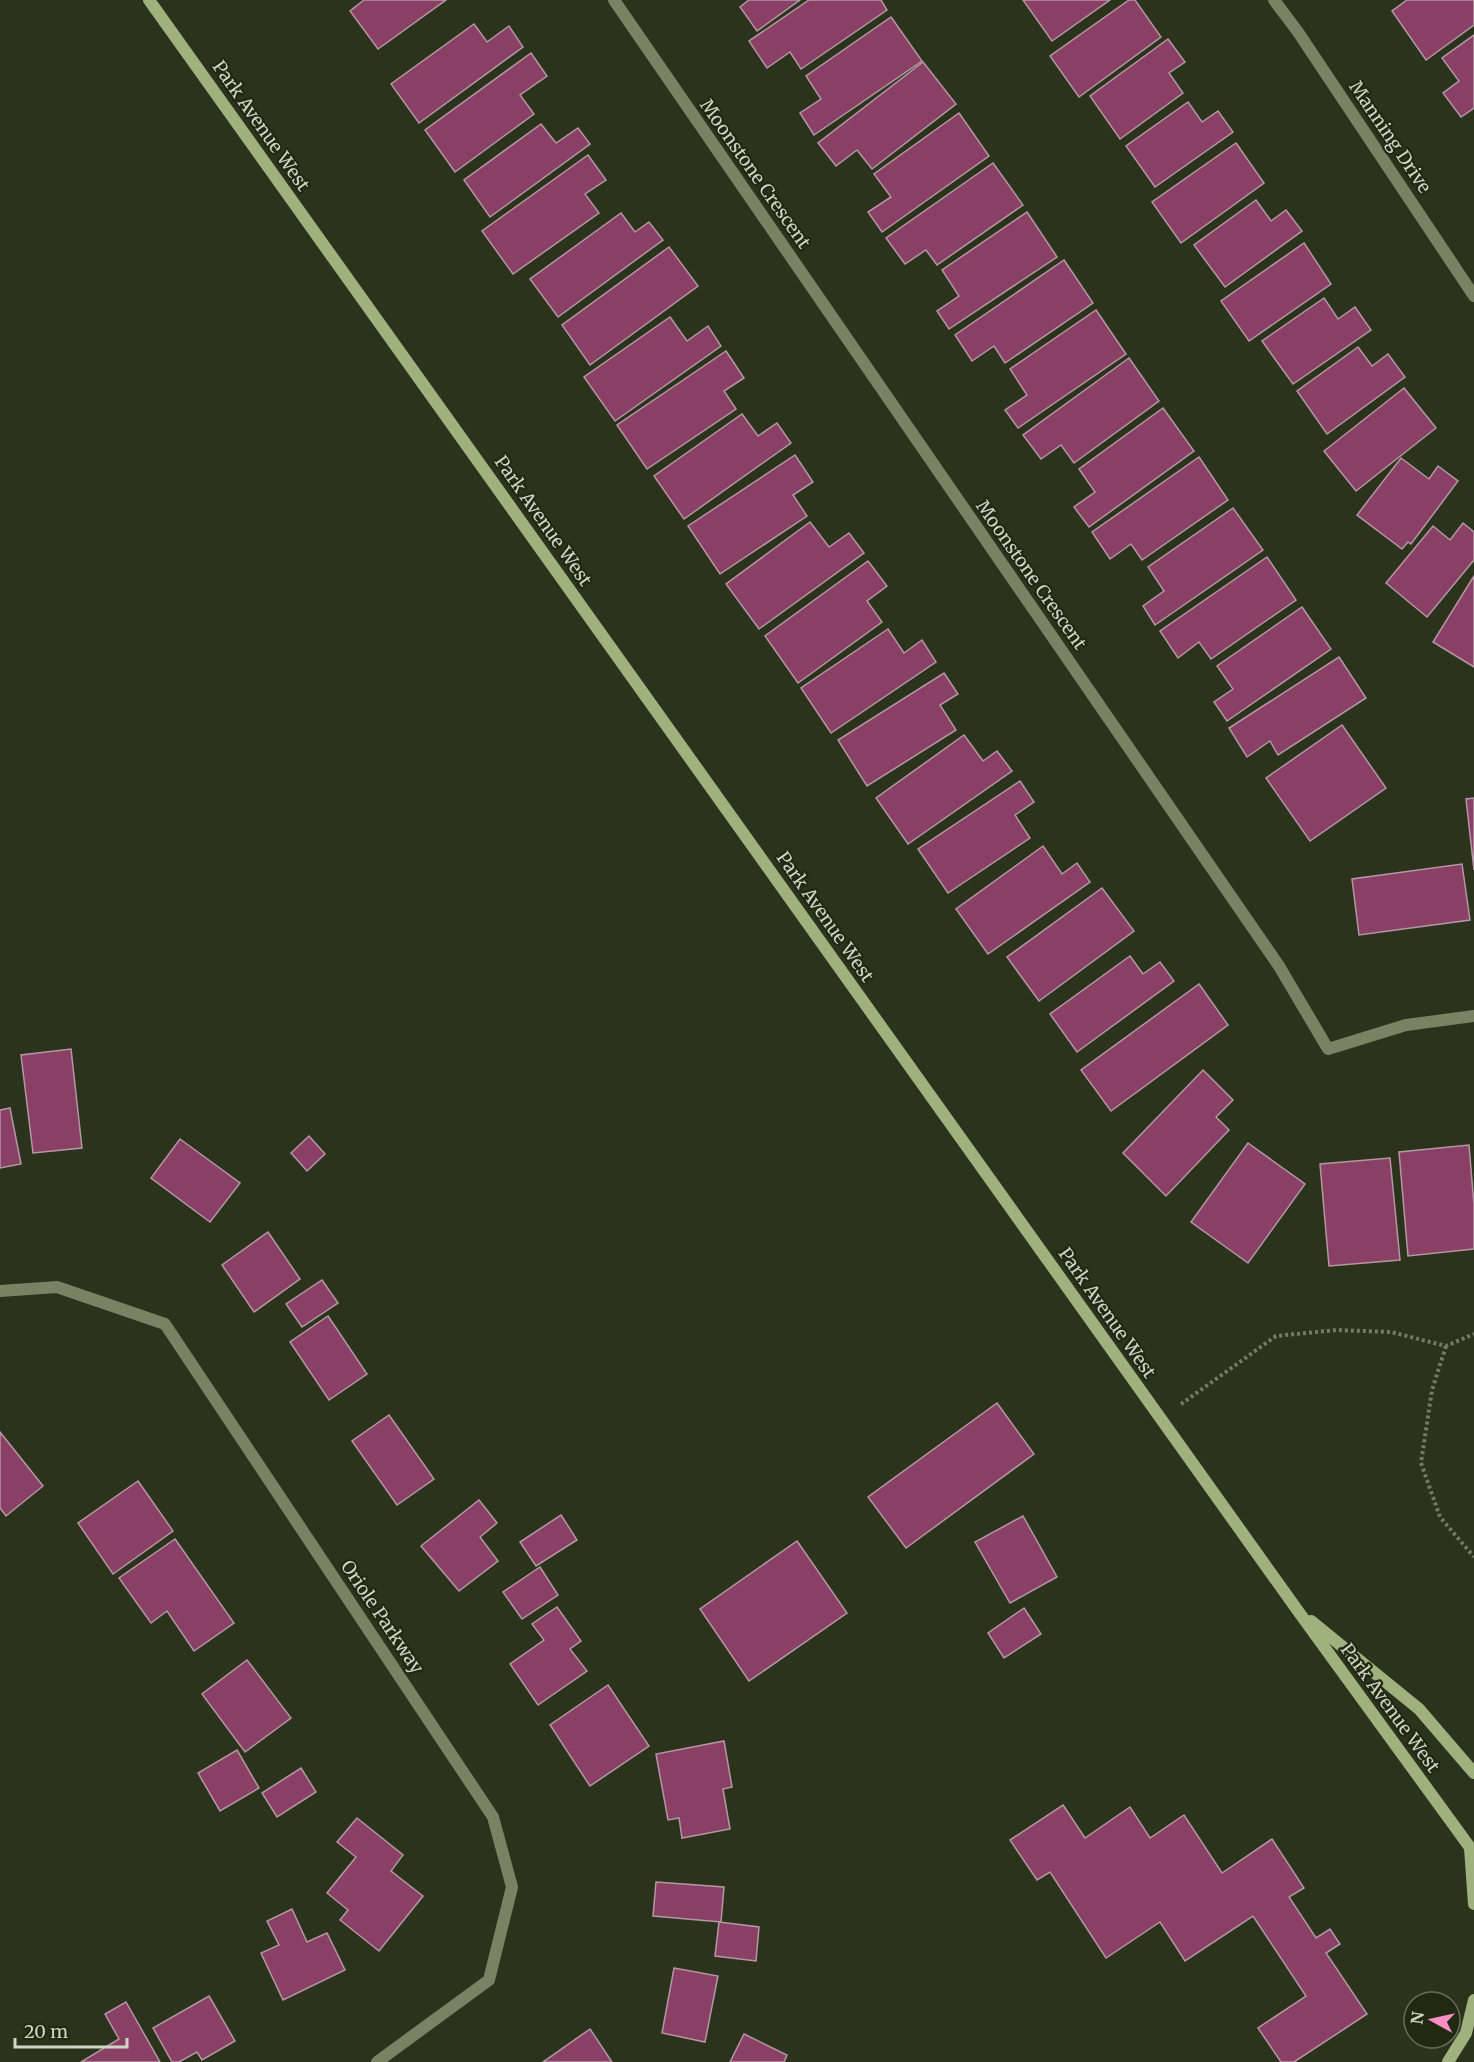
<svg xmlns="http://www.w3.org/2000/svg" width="1474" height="2062" font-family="Merriweather,serif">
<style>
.building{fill:#8a3f65;stroke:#b497a4;stroke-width:1.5}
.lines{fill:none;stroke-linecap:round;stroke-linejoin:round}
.path{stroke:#737a68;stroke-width:4;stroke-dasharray:3 3;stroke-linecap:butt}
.street{stroke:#778362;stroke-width:12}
.secondary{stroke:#9fb27d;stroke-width:12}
.labels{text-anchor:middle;stroke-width:4.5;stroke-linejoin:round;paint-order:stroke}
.street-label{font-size:18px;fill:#d0d5c8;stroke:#222913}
</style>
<rect width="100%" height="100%" fill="#2b331d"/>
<g class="building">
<path d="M 364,0 L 446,0 L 378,49 L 350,11 Z"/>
<path d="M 749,0 L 800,0 L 757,31 L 740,7 Z"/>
<path d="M 809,0 L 881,0 L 887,10 L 801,69 L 790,52 L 767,68 L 749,41 Z"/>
<path d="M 1023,0 L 1110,0 L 1052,41 Z"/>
<path d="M 1129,0 L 1135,0 L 1161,37 L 1079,97 L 1050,56 Z"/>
<path d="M 1407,0 L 1474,0 L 1474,25 L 1426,60 L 1392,11 Z"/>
<path d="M 891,17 L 922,61 L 814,135 L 800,113 L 821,99 L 806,76 Z"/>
<path d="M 474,24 L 487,42 L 509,26 L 523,47 L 419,123 L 391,84 Z"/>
<path d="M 1474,35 L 1474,108 L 1461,117 L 1443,93 L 1459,81 L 1442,58 Z"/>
<path d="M 1168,39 L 1185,62 L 1169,73 L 1183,93 L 1120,139 L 1090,96 Z"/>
<path d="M 531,53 L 547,76 L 520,95 L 534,114 L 455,172 L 425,130 Z"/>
<path d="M 923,62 L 956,104 L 872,169 L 857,150 L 836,166 L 818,143 Z"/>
<path d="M 1188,102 L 1202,122 L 1218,111 L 1233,132 L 1155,187 L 1126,146 Z"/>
<path d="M 959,113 L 989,156 L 882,232 L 868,212 L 891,197 L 874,174 Z"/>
<path d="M 541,124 L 556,143 L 578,128 L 590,144 L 490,217 L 464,180 Z"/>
<path d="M 1236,143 L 1264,183 L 1181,243 L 1152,202 Z"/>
<path d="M 588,155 L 606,180 L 585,194 L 599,213 L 513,274 L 482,231 Z"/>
<path d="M 993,163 L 1023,205 L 937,265 L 926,250 L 905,264 L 886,238 Z"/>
<path d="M 1256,200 L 1271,221 L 1286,210 L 1302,231 L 1225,287 L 1194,245 Z"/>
<path d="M 1027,212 L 1057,257 L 949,329 L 937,311 L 959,296 L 942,270 Z"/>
<path d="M 621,213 L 635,232 L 649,222 L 663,240 L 558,317 L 530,279 Z"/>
<path d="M 1304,243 L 1331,284 L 1249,341 L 1221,301 Z"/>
<path d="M 669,247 L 698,286 L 590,365 L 562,325 Z"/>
<path d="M 1064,260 L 1093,303 L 1005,363 L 994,346 L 972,361 L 955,335 Z"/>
<path d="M 1324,298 L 1338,319 L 1355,307 L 1371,330 L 1293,384 L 1262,341 Z"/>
<path d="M 1096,310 L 1126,354 L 1018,428 L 1005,410 L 1027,395 L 1010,369 Z"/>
<path d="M 670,317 L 687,341 L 708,326 L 721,346 L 615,421 L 584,377 Z"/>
<path d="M 1358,347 L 1372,366 L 1388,354 L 1405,377 L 1327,434 L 1297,391 Z"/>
<path d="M 726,351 L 744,378 L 724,391 L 736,409 L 647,469 L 617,425 Z"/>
<path d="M 1129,358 L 1159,401 L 1074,463 L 1061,445 L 1041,459 L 1023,435 Z"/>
<path d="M 1404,388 L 1436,428 L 1356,491 L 1324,451 Z"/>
<path d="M 1163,408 L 1194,451 L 1089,527 L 1074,507 L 1095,492 L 1079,469 Z"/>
<path d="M 742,414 L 758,436 L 777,423 L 791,443 L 684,519 L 654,476 Z"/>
<path d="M 795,455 L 813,482 L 793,495 L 807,516 L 720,574 L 688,526 Z"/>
<path d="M 1199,457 L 1228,500 L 1142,560 L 1131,544 L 1110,559 L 1092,532 Z"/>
<path d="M 1401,458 L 1429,479 L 1438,466 L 1458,481 L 1411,544 L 1408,542 L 1402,549 L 1357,515 Z"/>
<path d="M 1233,508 L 1263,550 L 1155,625 L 1143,606 L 1164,591 L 1148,567 Z"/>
<path d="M 810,522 L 829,547 L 849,533 L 864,553 L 759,629 L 726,584 Z"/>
<path d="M 1463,523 L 1474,532 L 1474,560 L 1427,617 L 1386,583 L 1433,526 L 1450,540 Z"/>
<path d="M 1267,557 L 1296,600 L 1211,659 L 1199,642 L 1178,658 L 1160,631 Z"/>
<path d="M 868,561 L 887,586 L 867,601 L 882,622 L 798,683 L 765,636 Z"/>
<path d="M 1474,576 L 1474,667 L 1433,642 Z"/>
<path d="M 1302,607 L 1331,649 L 1227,721 L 1214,702 L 1233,689 L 1217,666 Z"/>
<path d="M 888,629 L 904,653 L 922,640 L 936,662 L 831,733 L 801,688 Z"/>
<path d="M 1339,657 L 1366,698 L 1278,755 L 1270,741 L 1247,757 L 1229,728 Z"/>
<path d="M 944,673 L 958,694 L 940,705 L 956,730 L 867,786 L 838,740 Z"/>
<path d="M 1342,725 L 1386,788 L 1310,841 L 1266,778 Z"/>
<path d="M 964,735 L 983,761 L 997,751 L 1012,771 L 908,844 L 876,798 Z"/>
<path d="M 1020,781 L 1034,802 L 1015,815 L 1030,838 L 948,893 L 918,849 Z"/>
<path d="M 1474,798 L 1474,870 L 1466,799 Z"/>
<path d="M 1043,846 L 1062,874 L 1077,863 L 1090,882 L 988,954 L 956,909 Z"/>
<path d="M 1462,864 L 1470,920 L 1359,935 L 1352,879 Z"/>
<path d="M 1102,888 L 1134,931 L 1039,1001 L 1007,957 Z"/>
<path d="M 1130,956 L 1143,974 L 1160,962 L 1174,981 L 1077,1052 L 1050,1014 Z"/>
<path d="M 1199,984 L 1228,1025 L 1111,1111 L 1081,1070 Z"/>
<path d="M 71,1049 L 82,1148 L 33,1153 L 21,1055 Z"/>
<path d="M 1203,1070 L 1233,1100 L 1216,1117 L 1229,1130 L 1166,1196 L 1123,1153 Z"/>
<path d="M 10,1108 L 21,1164 L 0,1168 L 0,1110 Z"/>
<path d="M 309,1136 L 325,1154 L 307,1171 L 291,1153 Z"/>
<path d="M 180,1139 L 240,1183 L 210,1222 L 151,1178 Z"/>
<path d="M 1248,1143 L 1305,1184 L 1248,1263 L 1191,1222 Z"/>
<path d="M 1469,1145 L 1474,1205 L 1474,1249 L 1408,1256 L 1399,1152 Z"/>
<path d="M 1390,1158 L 1400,1260 L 1329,1266 L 1320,1164 Z"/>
<path d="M 268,1232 L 300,1279 L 254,1312 L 222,1265 Z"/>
<path d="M 322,1280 L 338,1303 L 302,1327 L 286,1304 Z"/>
<path d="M 328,1316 L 367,1374 L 329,1400 L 290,1342 Z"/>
<path d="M 997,1403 L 1034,1454 L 906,1548 L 868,1497 Z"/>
<path d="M 389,1415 L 434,1479 L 397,1505 L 352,1441 Z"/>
<path d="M 0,1432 L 43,1486 L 6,1516 L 0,1508 Z"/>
<path d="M 138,1481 L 173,1531 L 113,1574 L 78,1523 Z"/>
<path d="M 479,1500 L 497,1523 L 480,1537 L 498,1561 L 459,1591 L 421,1546 Z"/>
<path d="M 561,1515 L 577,1540 L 536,1566 L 520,1542 Z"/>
<path d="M 1023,1516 L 1057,1577 L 1010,1603 L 975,1542 Z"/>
<path d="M 175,1539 L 234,1623 L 194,1651 L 167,1611 L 151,1623 L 119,1578 Z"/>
<path d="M 797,1541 L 847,1613 L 749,1681 L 700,1609 Z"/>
<path d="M 540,1567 L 558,1595 L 522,1619 L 503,1592 Z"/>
<path d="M 557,1607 L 581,1641 L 570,1649 L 587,1671 L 538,1705 L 510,1664 L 544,1640 L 532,1624 Z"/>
<path d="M 1024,1608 L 1041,1634 L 1004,1658 L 988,1633 Z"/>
<path d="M 247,1660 L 291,1718 L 245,1752 L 202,1694 Z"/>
<path d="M 608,1685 L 649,1746 L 590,1786 L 550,1725 Z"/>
<path d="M 724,1741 L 732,1787 L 723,1789 L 730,1829 L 682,1838 L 679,1818 L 668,1820 L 656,1754 Z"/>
<path d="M 237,1750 L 259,1788 L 220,1811 L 198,1773 Z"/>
<path d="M 301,1768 L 316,1792 L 277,1817 L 262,1793 Z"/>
<path d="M 1063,1805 L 1085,1838 L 1130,1807 L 1150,1838 L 1184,1815 L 1222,1873 L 1272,1839 L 1304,1888 L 1289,1897 L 1316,1938 L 1330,1929 L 1340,1944 L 1326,1953 L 1367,2014 L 1294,2062 L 1281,2062 L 1258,2028 L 1306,1996 L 1253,1916 L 1185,1961 L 1160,1922 L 1106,1958 L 1050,1872 L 1037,1880 L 1010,1840 Z"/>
<path d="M 357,1818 L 403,1855 L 391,1871 L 423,1896 L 379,1951 L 340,1920 L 348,1910 L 327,1893 L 356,1857 L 337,1842 Z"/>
<path d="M 656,1882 L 724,1887 L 721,1922 L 653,1916 Z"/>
<path d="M 292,1909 L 307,1942 L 327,1933 L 345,1970 L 283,2000 L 261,1953 L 279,1945 L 267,1921 Z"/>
<path d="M 719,1922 L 759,1927 L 756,1961 L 715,1956 Z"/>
<path d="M 674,1968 L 718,1976 L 705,2042 L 662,2033 Z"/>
<path d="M 209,1996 L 235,2041 L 202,2060 L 197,2052 L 179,2062 L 172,2062 L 153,2028 Z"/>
<path d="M 126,2002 L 160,2062 L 81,2062 L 119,2039 L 105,2014 Z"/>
<path d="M 590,2029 L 612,2062 L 543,2062 Z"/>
<path d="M 744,2034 L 787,2055 L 784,2062 L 730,2062 Z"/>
</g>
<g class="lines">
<g class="path">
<path d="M 1446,1346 L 1432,1390 L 1421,1463 L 1440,1517 L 1474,1557"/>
<path d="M 1181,1404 L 1276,1336 L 1337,1330 L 1391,1332 L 1446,1346 L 1474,1334"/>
</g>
<g class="street">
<path d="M 614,0 L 1279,966 L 1328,1049 L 1406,1025 L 1474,1016"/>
<path d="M 1274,0 L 1298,32 L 1474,296"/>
<path d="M 0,1291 L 57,1287 L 165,1324 L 493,1817 L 512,1887 L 489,1980 L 377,2062"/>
</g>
<g class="secondary">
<path d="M 149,0 L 1298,1611 L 1474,1853"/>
<path d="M 1311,1621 L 1419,1709 L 1474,1773"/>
<path d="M 1470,1848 L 1474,1904"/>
<path d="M 1448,2062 L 1466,2033 L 1474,2000"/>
</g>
</g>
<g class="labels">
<g class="street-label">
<text transform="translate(261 126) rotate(55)" y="6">Park Avenue West</text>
<text transform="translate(1390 137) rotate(56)" y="6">Manning Drive</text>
<text transform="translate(755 174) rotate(55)" y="6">Moonstone Crescent</text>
<text transform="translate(543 521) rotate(55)" y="6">Park Avenue West</text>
<text transform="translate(1031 575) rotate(55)" y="6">Moonstone Crescent</text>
<text transform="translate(825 917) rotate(55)" y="6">Park Avenue West</text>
<text transform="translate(1107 1313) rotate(55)" y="6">Park Avenue West</text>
<text transform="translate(382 1617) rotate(56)" y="6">Oriole Parkway</text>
<text transform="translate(1390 1708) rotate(54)" y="6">Park Avenue West</text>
</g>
</g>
<g transform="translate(1432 2020) rotate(278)"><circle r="28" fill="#222913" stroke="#686e5b" stroke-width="1.5"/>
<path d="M0-4.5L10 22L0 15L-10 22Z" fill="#fb8fc3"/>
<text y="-9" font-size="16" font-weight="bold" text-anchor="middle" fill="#d0d5c8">N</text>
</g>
<path d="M15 2038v9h112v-9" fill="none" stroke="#d0d5c8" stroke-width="3"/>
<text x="24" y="2038" font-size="18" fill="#d0d5c8" stroke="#222913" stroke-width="4.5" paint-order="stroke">20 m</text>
</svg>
